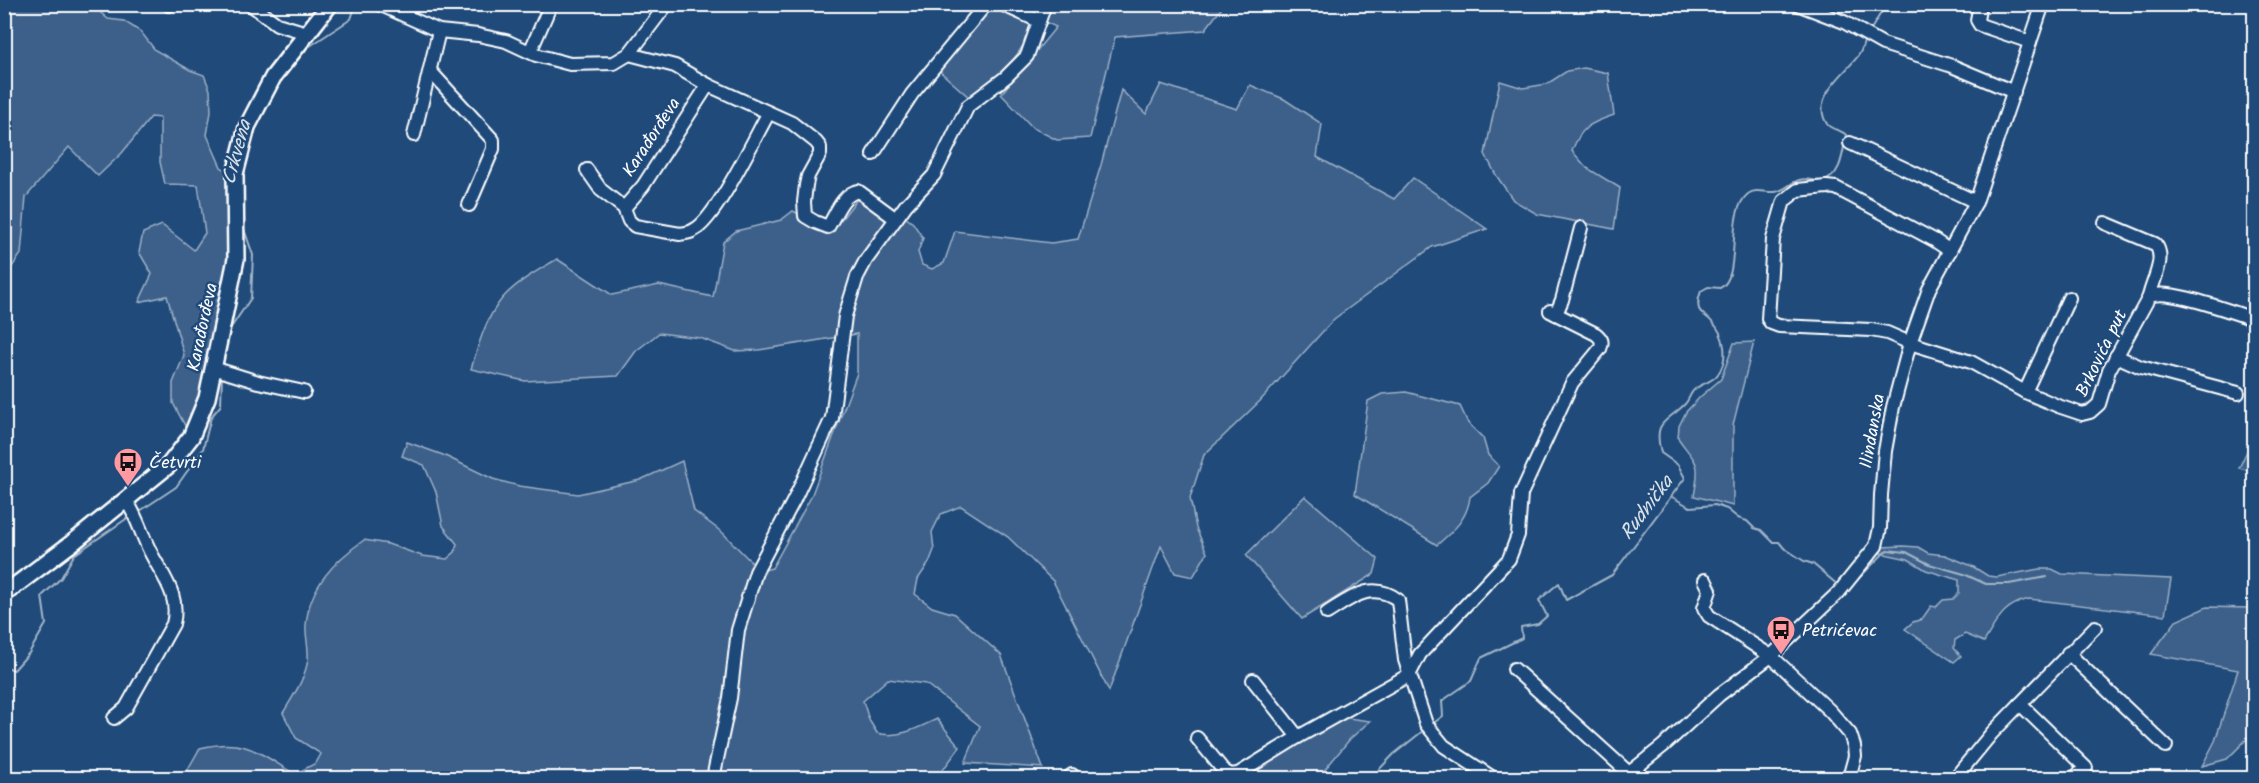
<svg xmlns="http://www.w3.org/2000/svg" width="2259" height="783" font-family="Kalam,sans-serif">
<style>
.green{fill:#3c618b;stroke:#9eb0c5;stroke-width:1.5}
.lines{fill:none;stroke-linecap:round;stroke-linejoin:round}
.stream{stroke:#a3b5c8;stroke-width:2}
.minor-casing{stroke:#fff;stroke-width:16}
.major-casing{stroke:#fff;stroke-width:20}
.minor{stroke:#1f4a7a;stroke-width:12}
.major{stroke:#1f4a7a;stroke-width:15}
.labels{text-anchor:middle;stroke-width:5;stroke-linejoin:round;paint-order:stroke}
.street-label{font-size:18px;fill:#fff;stroke:#1f4a7a}
.poi-label{font-size:18px;fill:#fff;stroke:#1f4a7a;text-anchor:start}
.water-label{font-size:20px;font-style:italic;fill:#d8e0e8;stroke:#1f4a7a}
</style>
<rect width="100%" height="100%" fill="#1f4a7a"/>
<filter id="ink" filterUnits="userSpaceOnUse"><feTurbulence type="fractalNoise" baseFrequency=".0167" numOctaves="2"/><feDisplacementMap in="SourceGraphic" scale="12" xChannelSelector="R" yChannelSelector="G"/><feConvolveMatrix kernelMatrix="1 2 1 2 8 2 1 2 1" color-interpolation-filters="sRGB"/></filter>
<g filter="url(#ink)">
<g class="green">
<path d="M 5,5 L 92,5 L 108,19 L 124,21 L 141,32 L 155,50 L 190,70 L 204,75 L 210,90 L 211,112 L 207,135 L 221,167 L 227,171 L 228,256 L 218,310 L 207,398 L 191,437 L 173,403 L 173,383 L 184,355 L 167,296 L 139,302 L 152,274 L 139,252 L 143,233 L 162,225 L 194,250 L 205,233 L 198,185 L 165,184 L 160,162 L 160,118 L 151,117 L 122,153 L 98,176 L 69,147 L 26,197 L 21,254 L 5,277 Z"/>
<path d="M 989,5 L 1034,23 C 1021,58 999,76 971,99 L 936,68 Z"/>
<path d="M 1008,5 L 1224,5 L 1205,30 L 1115,37 L 1090,138 L 1057,140 L 1033,128 L 1001,94 L 1056,27 Z"/>
<path d="M 1584,68 L 1608,73 L 1614,115 C 1590,123 1581,127 1572,151 L 1587,168 L 1620,188 L 1614,229 L 1537,214 L 1513,200 L 1496,175 L 1485,154 L 1500,81 L 1523,88 L 1547,84 L 1567,71 Z"/>
<path d="M 1161,84 L 1237,109 L 1250,85 L 1284,99 L 1322,124 L 1317,157 L 1394,199 L 1413,178 L 1487,229 L 1432,247 L 1334,319 L 1260,401 L 1204,455 L 1190,498 L 1196,528 L 1207,553 L 1193,577 L 1175,573 L 1161,546 L 1109,691 L 1053,581 L 1008,537 L 961,506 L 941,514 L 932,532 L 934,550 L 929,563 L 918,579 L 915,594 L 932,607 L 955,614 L 1001,655 L 1043,768 L 965,763 L 980,726 L 926,684 L 888,679 L 863,701 L 869,720 L 877,733 C 898,739 918,728 937,719 L 960,747 L 939,775 L 941,778 L 190,778 L 188,769 L 200,748 C 246,737 258,753 295,774 L 316,763 L 321,754 L 296,738 L 283,713 C 293,696 306,678 308,658 C 309,647 305,636 306,625 C 309,587 334,561 364,540 L 388,544 L 422,556 L 447,559 L 455,552 L 457,544 L 443,526 L 436,492 L 424,465 L 402,456 L 407,442 L 443,455 L 493,479 L 519,486 L 578,494 L 640,480 L 682,461 L 694,511 L 723,533 L 760,571 L 772,568 L 811,497 L 857,373 L 857,334 L 759,350 L 735,351 L 700,338 L 659,333 L 636,351 L 618,376 L 525,381 L 471,369 C 478,347 484,323 498,304 C 512,284 537,271 557,259 L 612,295 L 659,285 L 713,297 L 723,242 L 736,231 L 781,220 L 793,211 L 832,231 L 866,188 L 913,223 L 923,238 L 918,252 L 922,265 L 932,269 L 944,263 L 955,231 L 1051,243 L 1078,239 L 1101,165 L 1121,90 L 1146,114 Z"/>
<path d="M 1754,342 L 1733,425 L 1733,506 L 1694,496 C 1701,460 1697,465 1678,438 L 1679,426 L 1686,412 L 1700,397 L 1721,379 L 1734,343 Z"/>
<path d="M 1406,392 L 1460,406 L 1468,423 L 1483,438 L 1488,455 L 1499,466 L 1488,483 L 1470,497 C 1467,520 1453,531 1437,545 L 1355,494 L 1368,401 L 1382,394 Z"/>
<path d="M 2254,436 L 2254,472 L 2239,468 Z"/>
<path d="M 1305,496 L 1378,559 L 1374,574 L 1302,619 L 1246,555 Z"/>
<path d="M 1903,546 L 1918,547 L 1928,553 L 1945,555 L 1972,566 L 1988,576 L 1997,577 L 2039,569 L 2052,569 L 2062,574 L 2171,579 L 2165,615 L 2029,599 C 2001,606 1998,620 1984,642 L 1965,634 L 1955,640 L 1954,648 L 1961,656 L 1954,662 L 1905,629 L 1913,622 L 1922,619 L 1931,606 L 1936,607 L 1943,600 L 1953,599 L 1959,593 L 1959,580 L 1926,570 L 1908,559 L 1880,553 L 1882,547 Z"/>
<path d="M 2207,607 L 2249,608 L 2254,611 L 2254,726 L 2250,736 L 2227,759 L 2202,766 L 2215,741 L 2238,670 L 2151,654 L 2176,621 Z"/>
<path d="M 1333,716 L 1370,721 L 1350,739 L 1318,778 L 1238,778 Z"/>
</g>
<g class="lines">
<g class="stream">
<path d="M 1870,31 L 1882,11 L 1883,4"/>
<path d="M 293,64 L 307,48 L 351,19 L 356,4"/>
<path d="M 228,332 L 251,298 L 253,255 L 243,226"/>
<path d="M 222,367 L 224,355"/>
<path d="M 1672,497 L 1690,507 L 1715,505 L 1727,509 L 1738,518 L 1747,521 L 1754,528 L 1761,530 L 1773,542 L 1779,542 L 1784,548 L 1804,561 L 1813,564 L 1839,586"/>
<path d="M 137,513 L 176,487 L 203,449 L 211,417 L 221,405 L 222,376"/>
<path d="M 1846,591 L 1887,550 L 1906,552 L 1929,564 L 1964,574 L 1986,584 L 2009,584 L 2047,577"/>
<path d="M 4,666 L 14,670 L 29,653 L 46,624 L 42,596 L 61,578 L 74,555 L 129,517"/>
<path d="M 1431,725 L 1443,716 L 1442,701 L 1471,681 L 1481,658 L 1522,638 L 1521,627 L 1538,624 L 1547,616 L 1539,600 L 1559,583 L 1566,600 L 1612,575 L 1685,478 L 1678,465 L 1661,453 C 1653,420 1665,424 1685,404 C 1689,400 1690,393 1695,389 C 1702,383 1713,382 1718,374 C 1729,359 1725,334 1712,322 C 1708,317 1702,315 1699,309 C 1697,302 1699,297 1701,291 L 1708,287 L 1720,288 C 1743,277 1724,213 1748,194 C 1756,188 1765,193 1775,192 C 1784,191 1790,183 1799,180 C 1807,177 1814,182 1822,181 C 1842,178 1843,150 1846,135 C 1841,129 1832,131 1827,124 C 1810,97 1845,74 1858,56 C 1862,51 1863,44 1865,39"/>
<path d="M 1371,778 L 1394,754 L 1424,730"/>
</g>
<g class="minor-casing">
<g id="minor">
<path d="M 250,4 L 277,24 L 307,33"/>
<path d="M 379,4 L 439,31 L 478,35 L 506,41 L 536,55 L 570,64 L 614,63 L 629,54 L 675,66 L 708,85 L 792,123 L 816,142 L 820,147 L 820,154 L 808,176 L 806,185 L 804,202 L 805,216 L 815,222 L 828,227 C 836,214 842,194 858,191 L 896,219"/>
<path d="M 1001,4 L 1039,21"/>
<path d="M 1797,4 L 1844,22 L 1883,44 L 1952,66 L 2014,92"/>
<path d="M 1980,4 L 1977,20 L 1980,25 L 2030,42"/>
<path d="M 169,5 L 169,4"/>
<path d="M 530,52 L 551,4"/>
<path d="M 629,54 L 667,4"/>
<path d="M 431,72 L 493,140 L 493,149 L 469,205"/>
<path d="M 414,135 L 439,31"/>
<path d="M 1850,143 L 1976,202"/>
<path d="M 873,154 L 912,94 L 986,4"/>
<path d="M 587,170 L 601,190 L 624,208 L 629,221 L 635,226 L 680,234 C 685,233 690,233 694,230 C 716,219 754,139 768,114"/>
<path d="M 624,208 L 643,186 L 708,85"/>
<path d="M 2105,223 L 2155,244 C 2167,258 2152,281 2149,297"/>
<path d="M 1950,251 L 1934,240 L 1836,188 L 1826,187 L 1798,190 L 1784,201 L 1773,239 L 1768,319 L 1771,323 L 1779,326 L 1871,330 L 1887,333 L 1910,343 L 1971,362 L 2025,392 L 2058,406 L 2082,414 L 2090,412 L 2099,404 L 2109,370 L 2149,297 C 2165,286 2234,313 2254,319"/>
<path d="M 1556,314 L 1562,300 L 1581,228"/>
<path d="M 2116,356 L 2141,367 L 2238,393"/>
<path d="M 213,368 L 258,382 L 304,392"/>
<path d="M 2025,392 L 2069,298"/>
<path d="M 1705,580 L 1710,590 L 1704,608 L 1709,616 L 1771,656 L 1830,711 L 1850,734 L 1854,746 L 1855,756 L 1849,778"/>
<path d="M 1327,613 C 1351,598 1372,580 1398,600 L 1405,660 L 1426,724 L 1444,746 L 1493,778"/>
<path d="M 2068,653 L 2166,746"/>
<path d="M 1514,669 L 1630,774"/>
<path d="M 1253,680 L 1298,737"/>
<path d="M 2020,704 L 2086,768 L 2074,778"/>
<path d="M 114,718 L 126,708 L 173,624 C 180,596 164,578 152,555 C 142,537 138,518 126,500"/>
<path d="M 1197,738 L 1224,771 L 1230,775 L 1238,774 L 1298,737 L 1409,675 L 1420,654 L 1509,559 L 1518,535 L 1521,494 L 1572,383 L 1600,349 C 1603,342 1602,339 1596,334 L 1550,311"/>
<path d="M 713,778 L 730,698 L 738,630 L 756,572 L 794,500 L 832,418 L 845,316 L 857,277 L 866,260 L 906,205 L 934,175 L 968,106 L 1006,77 L 1027,56 L 1045,4"/>
<path d="M 1069,778 L 1072,775"/>
<path d="M 1623,778 L 1663,746 L 1719,695 L 1771,656 L 1839,592 L 1876,546 L 1880,528 L 1881,495 L 1885,451 L 1893,407 L 1910,343 L 1929,289 L 1976,202 L 2043,4"/>
<path d="M 1955,778 L 1992,733 L 2095,627"/>
</g>
</g>
<g class="major-casing">
<path id="major" d="M 4,594 L 76,540 L 169,465 L 191,437 L 207,398 L 236,259 L 235,174 L 247,127 L 273,77 L 330,4"/>
</g>
<use href="#minor" class="minor"/>
<use href="#major" class="major"/>
</g>
</g>
<defs>
<g id="bus-pin" transform="scale(1.5)"><path d="M0 17L-7.5 6A9.5 9.5 0 1 1 7.5 6Z" fill="#ff9aa2" stroke="#1f4a7a"/><path d="M-5-6H5V4H4V6H2V4H-2V6H-4V4H-5ZM-3.5-4V0h7V-4ZM-3.5 1.2v1.5H-2V1.2ZM2 1.2v1.5H3.5V1.2Z" fill="#111"/></g>
</defs>
<g fill-rule="evenodd">
<use href="#bus-pin" x="128" y="462"/>
<use href="#bus-pin" x="1781" y="630"/>
</g>
<g class="labels">
<g class="street-label">
<text transform="translate(651 137) rotate(-57)" y="6">Karađorđeva</text>
<text transform="translate(202 327) rotate(-78)" y="6">Karađorđeva</text>
<text transform="translate(2101 353) rotate(-64)" y="6">Brkovića put</text>
<text transform="translate(1872 431) rotate(-80)" y="6">Ilindanska</text>
</g>
<g class="poi-label">
<text x="149" y="468">Četvrti</text>
<text x="1802" y="636">Petrićevac</text>
</g>
<g class="water-label">
<text transform="translate(236 152) rotate(-75)" y="7">Crkvena</text>
<text transform="translate(1646 507) rotate(-53)" y="7">Rudnička</text>
</g>
</g>
<rect width="2259" height="783" fill="none" stroke="#1f4a7a" stroke-width="24"/>
<rect x="12" y="12" width="2235" height="759" fill="none" stroke="#fff" stroke-width="2" filter="url(#ink)"/>
</svg>
